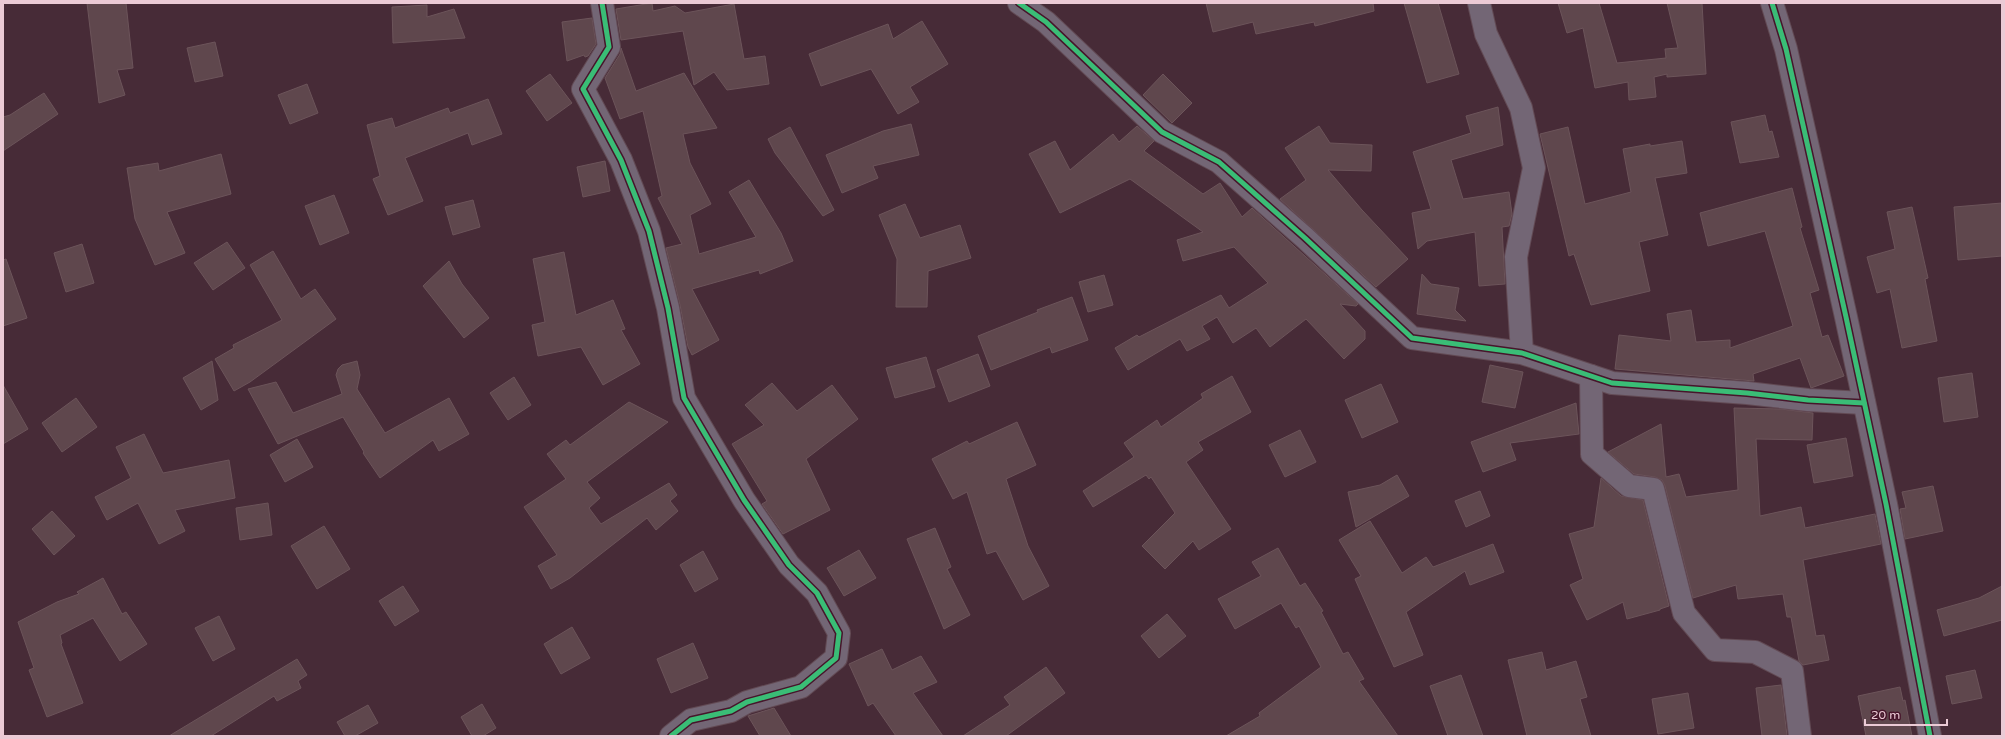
<svg xmlns="http://www.w3.org/2000/svg" width="2005" height="739" font-family="'Varela Round',sans-serif">
<style>
.building{fill:#5f474d;stroke:#6c545a}
.lines{fill:none;stroke-linecap:round;stroke-linejoin:round}
.street-casing{stroke:#624a54;stroke-width:24}
.street{stroke:#736675;stroke-width:22}
.cycleway-casing{stroke:#47152b;stroke-width:8}
.cycleway{stroke:#3abd76;stroke-width:5}
</style>
<rect width="100%" height="100%" fill="#472b37"/>
<g class="building">
<path d="M 87,3 L 126,3 L 133,68 L 117,70 L 125,95 L 99,103 Z"/>
<path d="M 652,3 L 653,11 L 675,6 L 685,13 L 734,4 L 744,59 L 765,56 L 769,84 L 727,90 L 714,72 L 694,85 L 683,31 L 621,40 L 616,9 Z"/>
<path d="M 1206,3 L 1373,3 L 1374,11 L 1315,26 L 1314,22 L 1256,34 L 1253,22 L 1213,32 Z"/>
<path d="M 1404,3 L 1438,3 L 1459,74 L 1427,83 Z"/>
<path d="M 1558,3 L 1599,3 L 1617,63 L 1666,58 L 1665,49 L 1678,48 L 1667,3 L 1702,3 L 1706,74 L 1667,77 L 1667,74 L 1654,77 L 1656,97 L 1629,100 L 1628,82 L 1595,88 L 1583,28 L 1567,33 Z"/>
<path d="M 427,5 L 427,17 L 454,9 L 465,38 L 393,43 L 392,7 Z"/>
<path d="M 592,18 L 596,44 L 588,56 L 585,57 L 584,55 L 567,61 L 562,22 Z"/>
<path d="M 922,21 L 948,64 L 910,87 L 919,102 L 898,114 L 871,69 L 821,86 L 809,54 L 888,24 L 893,39 Z"/>
<path d="M 215,42 L 223,76 L 195,82 L 187,48 Z"/>
<path d="M 621,48 L 636,91 L 684,73 L 717,128 L 683,134 L 690,163 L 711,204 L 690,215 L 699,254 L 756,237 L 729,192 L 749,180 L 781,233 L 793,261 L 760,274 L 759,270 L 692,289 L 719,340 L 692,355 L 688,347 L 680,305 L 666,248 L 682,244 L 658,198 L 662,196 L 643,111 L 620,119 L 605,78 L 620,54 Z"/>
<path d="M 550,74 L 572,103 L 547,121 L 526,91 Z"/>
<path d="M 1163,74 L 1192,103 L 1172,123 L 1143,95 Z"/>
<path d="M 307,84 L 318,113 L 290,124 L 278,95 Z"/>
<path d="M 44,93 L 58,114 L 3,151 L 3,117 L 10,115 Z"/>
<path d="M 488,99 L 502,134 L 472,145 L 468,133 L 405,158 L 423,201 L 388,215 L 373,179 L 380,176 L 367,125 L 392,118 L 395,128 L 448,108 L 450,113 Z"/>
<path d="M 1498,107 L 1503,145 L 1451,160 L 1463,199 L 1509,192 L 1512,214 L 1509,226 L 1502,227 L 1505,284 L 1479,286 L 1475,232 L 1427,241 L 1418,249 L 1412,213 L 1431,209 L 1413,152 L 1471,133 L 1466,116 Z"/>
<path d="M 1765,115 L 1769,132 L 1772,131 L 1779,157 L 1740,163 L 1731,122 Z"/>
<path d="M 911,124 L 919,155 L 873,166 L 878,178 L 842,193 L 826,155 L 883,131 Z"/>
<path d="M 1137,126 L 1154,141 L 1144,151 L 1203,194 L 1220,183 L 1242,217 L 1252,208 L 1358,304 L 1356,306 L 1340,304 L 1365,331 L 1365,339 L 1344,359 L 1306,319 L 1270,347 L 1256,328 L 1233,343 L 1217,317 L 1202,326 L 1210,339 L 1187,351 L 1180,339 L 1128,370 L 1115,348 L 1137,335 L 1139,337 L 1221,295 L 1229,308 L 1268,283 L 1234,247 L 1183,261 L 1177,240 L 1203,232 L 1130,179 L 1060,213 L 1029,154 L 1055,141 L 1070,170 L 1113,134 L 1119,142 Z"/>
<path d="M 1319,126 L 1330,143 L 1372,145 L 1371,171 L 1328,170 L 1362,210 L 1408,259 L 1376,287 L 1280,199 L 1306,180 L 1285,148 Z"/>
<path d="M 790,127 L 834,210 L 823,216 L 775,153 L 768,139 Z"/>
<path d="M 1568,127 L 1585,204 L 1631,192 L 1623,149 L 1650,144 L 1650,146 L 1682,141 L 1687,173 L 1655,178 L 1668,235 L 1639,242 L 1650,291 L 1591,305 L 1574,254 L 1569,256 L 1540,134 Z"/>
<path d="M 221,154 L 231,194 L 167,212 L 185,253 L 155,265 L 135,219 L 127,168 L 158,163 L 159,171 Z"/>
<path d="M 605,161 L 610,191 L 583,197 L 577,167 Z"/>
<path d="M 1792,188 L 1802,227 L 1800,228 L 1819,290 L 1810,293 L 1822,337 L 1828,335 L 1844,376 L 1811,388 L 1800,358 L 1753,374 L 1754,381 L 1615,369 L 1619,335 L 1671,341 L 1667,314 L 1691,310 L 1696,342 L 1730,340 L 1730,348 L 1793,326 L 1765,231 L 1708,246 L 1700,213 Z"/>
<path d="M 334,195 L 349,233 L 320,245 L 305,206 Z"/>
<path d="M 473,200 L 480,227 L 453,235 L 445,207 Z"/>
<path d="M 2002,203 L 2002,256 L 1958,260 L 1954,207 Z"/>
<path d="M 905,204 L 920,238 L 960,225 L 971,258 L 928,271 L 927,307 L 896,307 L 897,259 L 879,215 Z"/>
<path d="M 1912,207 L 1928,278 L 1925,279 L 1937,341 L 1902,348 L 1890,289 L 1877,293 L 1867,257 L 1895,249 L 1887,212 Z"/>
<path d="M 227,242 L 245,268 L 213,290 L 194,263 Z"/>
<path d="M 82,244 L 94,283 L 66,292 L 54,253 Z"/>
<path d="M 273,251 L 301,299 L 315,289 L 336,319 L 250,382 L 234,391 L 215,359 L 234,348 L 233,345 L 282,320 L 250,265 Z"/>
<path d="M 564,252 L 576,315 L 613,300 L 625,329 L 621,330 L 640,364 L 603,385 L 581,347 L 538,356 L 532,325 L 545,322 L 533,259 Z"/>
<path d="M 6,259 L 27,318 L 3,326 L 3,260 Z"/>
<path d="M 449,261 L 462,284 L 489,318 L 464,338 L 423,286 Z"/>
<path d="M 1422,274 L 1431,284 L 1459,288 L 1455,310 L 1466,321 L 1417,314 Z"/>
<path d="M 1104,275 L 1113,305 L 1088,312 L 1079,282 Z"/>
<path d="M 1072,297 L 1088,340 L 1052,353 L 1050,347 L 991,370 L 978,336 L 1038,312 L 1037,310 Z"/>
<path d="M 978,354 L 990,386 L 949,402 L 937,370 Z"/>
<path d="M 926,357 L 935,387 L 895,398 L 886,368 Z"/>
<path d="M 212,361 L 218,400 L 201,410 L 183,378 Z"/>
<path d="M 357,361 L 360,375 L 357,389 L 385,433 L 449,398 L 469,434 L 439,451 L 433,440 L 380,478 L 363,453 L 364,452 L 343,417 L 278,444 L 248,389 L 276,382 L 293,413 L 342,394 L 336,375 L 338,369 L 342,365 Z"/>
<path d="M 1490,365 L 1523,372 L 1515,408 L 1482,402 Z"/>
<path d="M 1972,373 L 1978,417 L 1944,422 L 1938,378 Z"/>
<path d="M 1232,376 L 1251,412 L 1198,442 L 1203,450 L 1186,462 L 1231,529 L 1199,550 L 1193,541 L 1165,569 L 1142,546 L 1175,513 L 1151,477 L 1149,479 L 1146,475 L 1093,507 L 1083,491 L 1134,457 L 1124,443 L 1157,420 L 1161,427 L 1203,398 L 1201,394 Z"/>
<path d="M 514,377 L 531,405 L 508,420 L 490,393 Z"/>
<path d="M 772,383 L 797,411 L 832,385 L 858,419 L 806,459 L 830,510 L 783,534 L 762,504 L 767,501 L 732,444 L 764,425 L 745,405 Z"/>
<path d="M 1381,384 L 1398,422 L 1362,438 L 1345,400 Z"/>
<path d="M 3,385 L 28,429 L 3,444 Z"/>
<path d="M 76,398 L 97,427 L 62,452 L 42,423 Z"/>
<path d="M 629,402 L 668,422 L 587,482 L 600,498 L 589,508 L 601,524 L 669,483 L 677,495 L 670,501 L 678,511 L 656,530 L 647,518 L 570,578 L 551,589 L 538,566 L 557,555 L 524,507 L 566,479 L 547,454 L 566,440 L 570,445 Z"/>
<path d="M 1576,403 L 1579,434 L 1510,443 L 1516,460 L 1483,472 L 1471,442 Z"/>
<path d="M 1734,408 L 1781,409 L 1813,413 L 1812,440 L 1756,439 L 1760,516 L 1801,507 L 1805,528 L 1875,514 L 1881,544 L 1803,560 L 1816,636 L 1824,635 L 1829,660 L 1803,665 L 1799,661 L 1791,617 L 1787,617 L 1783,594 L 1738,599 L 1736,585 L 1693,598 L 1665,486 L 1662,480 L 1655,477 L 1634,474 L 1608,452 L 1661,424 L 1666,477 L 1679,474 L 1686,497 L 1738,490 Z"/>
<path d="M 1017,422 L 1036,465 L 1006,479 L 1028,546 L 1049,586 L 1023,600 L 996,551 L 987,554 L 967,492 L 953,499 L 932,459 L 967,441 L 969,444 Z"/>
<path d="M 1300,430 L 1316,462 L 1285,477 L 1269,445 Z"/>
<path d="M 144,434 L 163,473 L 229,460 L 235,498 L 175,510 L 185,531 L 159,544 L 138,503 L 107,520 L 95,497 L 131,478 L 116,447 Z"/>
<path d="M 1846,438 L 1853,476 L 1814,483 L 1807,445 Z"/>
<path d="M 297,439 L 313,467 L 285,482 L 270,455 Z"/>
<path d="M 1397,475 L 1409,496 L 1356,527 L 1348,492 L 1380,485 Z"/>
<path d="M 1601,478 L 1621,496 L 1643,500 L 1669,606 L 1660,609 L 1660,610 L 1627,619 L 1623,602 L 1587,620 L 1570,585 L 1583,579 L 1569,534 L 1594,527 Z"/>
<path d="M 1933,486 L 1943,531 L 1905,539 L 1900,509 L 1906,508 L 1902,492 Z"/>
<path d="M 1480,491 L 1490,516 L 1466,527 L 1455,501 Z"/>
<path d="M 268,503 L 272,535 L 240,540 L 236,508 Z"/>
<path d="M 52,511 L 75,536 L 54,555 L 32,529 Z"/>
<path d="M 1370,521 L 1402,573 L 1426,557 L 1433,567 L 1493,544 L 1504,572 L 1470,585 L 1465,571 L 1406,612 L 1423,655 L 1394,667 L 1355,579 L 1361,576 L 1339,540 Z"/>
<path d="M 324,526 L 350,569 L 317,589 L 291,546 Z"/>
<path d="M 935,528 L 951,567 L 947,569 L 970,615 L 944,629 L 907,539 Z"/>
<path d="M 1278,548 L 1300,586 L 1305,583 L 1323,611 L 1321,612 L 1343,654 L 1348,652 L 1364,679 L 1359,681 L 1398,736 L 1226,736 L 1260,716 L 1259,713 L 1321,667 L 1299,626 L 1296,628 L 1281,603 L 1235,629 L 1218,599 L 1261,576 L 1252,562 Z"/>
<path d="M 859,550 L 876,578 L 844,596 L 827,568 Z"/>
<path d="M 703,551 L 718,579 L 695,592 L 680,565 Z"/>
<path d="M 103,578 L 122,614 L 126,612 L 147,644 L 120,661 L 93,618 L 60,635 L 62,643 L 61,644 L 83,703 L 47,717 L 29,670 L 34,668 L 18,622 L 57,602 L 79,594 L 77,592 Z"/>
<path d="M 403,586 L 419,611 L 395,626 L 379,601 Z"/>
<path d="M 2002,586 L 2002,620 L 1944,636 L 1937,610 L 1979,598 Z"/>
<path d="M 1167,614 L 1186,636 L 1159,658 L 1141,636 Z"/>
<path d="M 219,616 L 235,649 L 213,661 L 195,628 Z"/>
<path d="M 572,627 L 590,658 L 561,674 L 544,644 Z"/>
<path d="M 693,643 L 708,678 L 671,693 L 657,659 Z"/>
<path d="M 882,649 L 892,670 L 921,656 L 937,682 L 913,693 L 943,736 L 896,736 L 873,703 L 868,706 L 849,664 Z"/>
<path d="M 1542,652 L 1546,670 L 1576,661 L 1587,697 L 1580,699 L 1591,736 L 1527,736 L 1508,660 Z"/>
<path d="M 297,659 L 307,675 L 298,681 L 301,688 L 277,701 L 274,696 L 211,736 L 169,736 Z"/>
<path d="M 1046,667 L 1065,693 L 1006,736 L 963,736 L 1010,705 L 1004,697 Z"/>
<path d="M 1975,670 L 1982,698 L 1952,704 L 1946,676 Z"/>
<path d="M 1461,675 L 1483,736 L 1448,736 L 1430,686 Z"/>
<path d="M 1781,685 L 1787,736 L 1762,736 L 1756,688 Z"/>
<path d="M 1900,687 L 1903,701 L 1905,700 L 1912,736 L 1866,736 L 1858,696 Z"/>
<path d="M 1688,693 L 1694,728 L 1658,734 L 1652,699 Z"/>
<path d="M 482,704 L 496,728 L 483,736 L 472,736 L 461,717 Z"/>
<path d="M 368,705 L 378,723 L 355,736 L 345,736 L 337,722 Z"/>
<path d="M 774,708 L 791,736 L 760,736 L 748,716 Z"/>
</g>
<g class="lines">
<g class="street-casing">
<g id="street">
<path d="M 602,3 L 609,47 L 583,89 L 621,160 L 649,231 L 668,308 L 684,398 L 744,500 L 789,565 L 817,593 L 839,633 L 836,658 L 801,687 L 747,702 L 731,711 L 691,720 L 671,736"/>
<path d="M 1019,3 L 1046,22 L 1162,132 L 1219,162 L 1305,238 L 1412,338 L 1522,353 L 1612,383 L 1747,393 L 1808,400 L 1864,403"/>
<path d="M 1479,3 L 1486,34 L 1521,108 L 1534,168 L 1516,257 L 1522,353"/>
<path d="M 1772,3 L 1786,49 L 1846,317 L 1886,504 L 1930,736"/>
<path d="M 1591,376 L 1592,454 L 1629,486 L 1653,489 L 1684,613 L 1715,650 L 1755,652 L 1792,671 L 1800,736"/>
</g>
</g>
<use href="#street" class="street"/>
<g class="cycleway-casing">
<g id="cycleway">
<path d="M 602,3 L 609,47 L 583,89 L 621,160 L 649,231 L 668,308 L 684,398 L 744,500 L 789,565 L 817,593 L 839,633 L 836,658 L 801,687 L 747,702 L 731,711 L 691,720 L 671,736"/>
<path d="M 1019,3 L 1046,22 L 1162,132 L 1219,162 L 1305,238 L 1412,338 L 1522,353 L 1612,383 L 1747,393 L 1808,400 L 1864,403"/>
<path d="M 1772,3 L 1786,49 L 1846,317 L 1886,504 L 1930,736"/>
</g>
</g>
<use href="#cycleway" class="cycleway"/>
</g>
<rect width="2005" height="739" fill="none" stroke="#ebcad5" stroke-width="8"/>
<path d="M1865 719v6h82v-6" fill="none" stroke="#ebcad5" stroke-width="2"/>
<text x="1871" y="719" font-size="12" fill="#ebcad5" stroke="#47152b" stroke-width="3" paint-order="stroke">20 m</text>
</svg>
